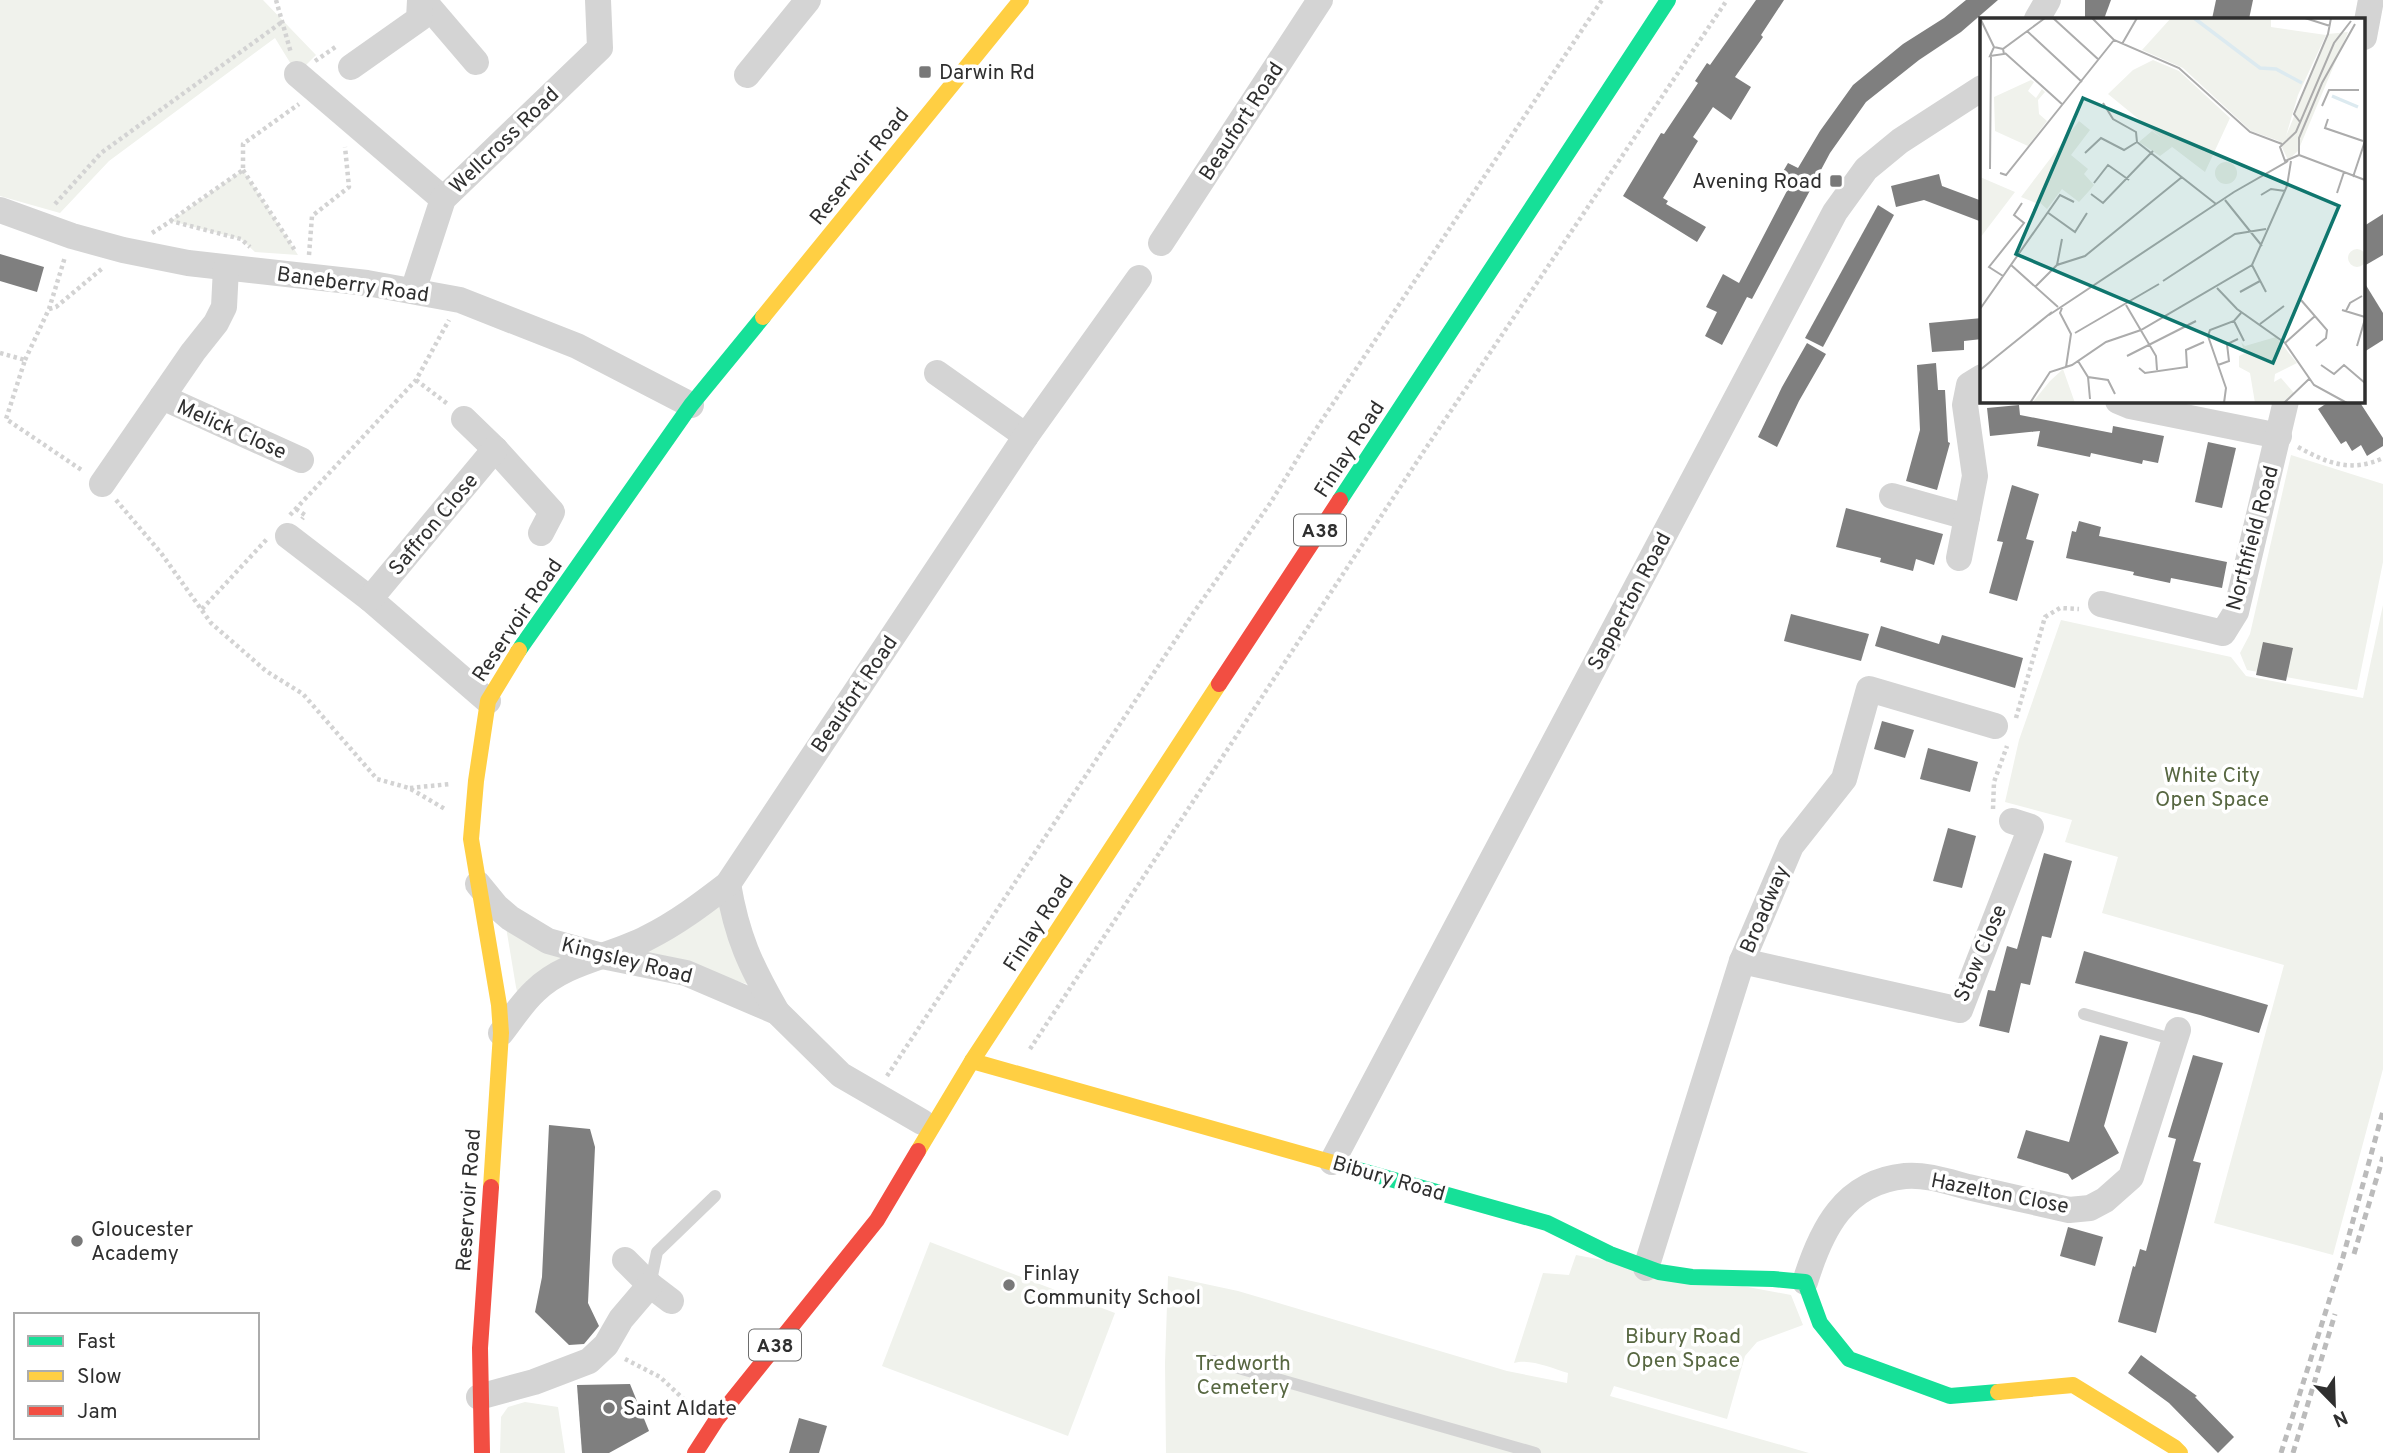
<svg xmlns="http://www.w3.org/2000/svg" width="2383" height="1453" font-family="Overpass,sans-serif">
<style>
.green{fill:#f0f2ec}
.building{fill:#7f7f7f}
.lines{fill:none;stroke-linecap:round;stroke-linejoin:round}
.path{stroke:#d3d3d3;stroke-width:4.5;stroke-dasharray:3.5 3.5;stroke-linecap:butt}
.lane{stroke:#d4d4d4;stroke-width:12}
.street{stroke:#d4d4d4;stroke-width:26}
.fast{stroke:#16e098;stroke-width:16}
.slow{stroke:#ffcf43;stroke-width:16}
.jam{stroke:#f24e42;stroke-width:16}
.rail{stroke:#bbb;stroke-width:5;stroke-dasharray:7 5;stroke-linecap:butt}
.poi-dot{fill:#787878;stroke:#fff;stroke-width:2.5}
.labels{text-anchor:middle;stroke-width:7;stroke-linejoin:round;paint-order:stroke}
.shield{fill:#fff;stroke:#6d6d6d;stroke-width:2}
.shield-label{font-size:19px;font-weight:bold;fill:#2f2f2f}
.poi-label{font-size:21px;fill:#2f2f2f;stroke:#fff;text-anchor:start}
.street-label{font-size:21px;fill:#2f2f2f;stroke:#fff}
.park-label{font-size:21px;fill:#576741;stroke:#fff}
.inset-river{fill:none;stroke:#dceaf0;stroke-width:3.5}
.inset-road{fill:none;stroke:#acacac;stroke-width:2}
.view{fill:#0f766e;fill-opacity:0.15;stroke:#0f766e;stroke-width:3.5}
.inset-edge{fill:none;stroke:#2f2f2f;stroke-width:3.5}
</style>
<rect width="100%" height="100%" fill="#fff"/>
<g class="green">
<path d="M 0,0 L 263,0 L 316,55 L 297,74 L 275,38 L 109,161 L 60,213 L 0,196 Z"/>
<path d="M 243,170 L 298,255 L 255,252 L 241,239 L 171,221 Z"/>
<path d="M 2291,455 L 2383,484 L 2383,562 L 2357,690 L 2247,670 L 2240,653 L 2250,634 Z"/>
<path d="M 2383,605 L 2383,1069 L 2333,1255 L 2214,1223 L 2284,965 L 2102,913 L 2118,857 L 2065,842 L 2072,820 L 2005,802 L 2019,740 L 2061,620 L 2231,657 L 2246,676 L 2363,698 Z"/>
<path d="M 720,906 L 747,984 L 647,955 L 645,949 Z"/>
<path d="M 506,927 L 563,958 L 518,995 L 516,987 Z"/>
<path d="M 930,1242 L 1115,1313 L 1068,1436 L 882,1366 Z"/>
<path d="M 1576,1255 L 1791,1295 L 1803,1325 L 1757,1342 L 1745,1356 L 1727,1419 L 1614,1386 L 1610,1396 L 1809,1453 L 1166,1453 L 1165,1363 L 1168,1276 L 1238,1291 L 1507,1371 L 1567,1383 L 1568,1373 C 1552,1368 1529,1358 1514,1363 L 1543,1273 L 1569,1275 Z"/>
<path d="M 525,1402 L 558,1407 L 565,1453 L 500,1453 L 501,1417 L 508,1407 Z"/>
</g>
<g class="building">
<path d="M 1756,0 L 1784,0 L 1761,35 L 1763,37 L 1735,77 L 1751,87 L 1731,120 L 1713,107 L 1693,137 L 1698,141 L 1663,198 L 1668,201 L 1666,204 L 1706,227 L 1697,242 L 1623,196 L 1661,133 L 1664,134 L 1698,83 L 1695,81 L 1707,63 L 1710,65 Z"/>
<path d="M 1966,0 L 1998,0 L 1961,32 L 1919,60 L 1866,102 L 1830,153 L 1752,299 L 1747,297 L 1722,345 L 1705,336 L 1717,312 L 1706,307 L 1723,274 L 1739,283 L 1789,187 L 1778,180 L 1788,163 L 1798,168 L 1820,131 L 1853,85 L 1903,44 L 1944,18 Z"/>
<path d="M 2085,0 L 2111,0 L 2104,19 L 2085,19 Z"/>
<path d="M 2216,0 L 2253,0 L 2249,19 L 2212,19 Z"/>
<path d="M 1939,174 L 1942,186 L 1982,201 L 1982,222 L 1924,200 L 1896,207 L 1891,186 Z"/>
<path d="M 1878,205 L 1894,215 L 1823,347 L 1805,338 Z"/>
<path d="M 2383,214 L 2383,255 L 2364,266 L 2364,226 Z"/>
<path d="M 0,254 L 44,267 L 37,292 L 0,281 Z"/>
<path d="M 2364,282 L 2383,313 L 2383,340 L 2364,352 Z"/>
<path d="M 1982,318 L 1982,339 L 1964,341 L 1964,350 L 1932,352 L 1929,323 Z"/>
<path d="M 1807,343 L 1826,354 L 1799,401 L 1777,447 L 1758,437 L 1782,387 Z"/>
<path d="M 1936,363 L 1938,390 L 1945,390 L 1948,442 L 1950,443 L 1937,490 L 1906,481 L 1920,430 L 1917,365 Z"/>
<path d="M 2330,401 L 2359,401 L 2383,438 L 2383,446 L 2367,456 L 2361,445 L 2352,451 L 2346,441 L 2341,444 L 2318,409 Z"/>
<path d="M 2019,405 L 2020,415 L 2112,433 L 2113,426 L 2164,436 L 2158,463 L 2143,460 L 2142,464 L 2091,453 L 2090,457 L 2037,446 L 2040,431 L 1990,436 L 1987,408 Z"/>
<path d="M 2208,442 L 2236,448 L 2222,508 L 2195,502 Z"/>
<path d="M 2012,485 L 2039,494 L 2026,539 L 2034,541 L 2017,601 L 1989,593 L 2003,542 L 1997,541 Z"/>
<path d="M 1846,508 L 1943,534 L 1934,565 L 1916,559 L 1913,571 L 1880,562 L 1881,558 L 1836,547 Z"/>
<path d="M 2079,521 L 2101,527 L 2099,536 L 2227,562 L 2222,588 L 2171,578 L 2170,583 L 2133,575 L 2134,572 L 2066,558 L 2072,531 L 2076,532 Z"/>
<path d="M 1791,614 L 1869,634 L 1861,661 L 1784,641 Z"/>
<path d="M 1881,626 L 1939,644 L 1942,635 L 2023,658 L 2015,688 L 1875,646 Z"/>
<path d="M 2263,642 L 2293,648 L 2286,681 L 2256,675 Z"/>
<path d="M 1882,721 L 1914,730 L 1905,758 L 1874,749 Z"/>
<path d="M 1928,748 L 1978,762 L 1970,792 L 1920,779 Z"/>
<path d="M 1948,828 L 1976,836 L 1962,888 L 1933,881 Z"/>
<path d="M 2044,853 L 2072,861 L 2051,938 L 2042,936 L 2030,985 L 2021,983 L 2009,1033 L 1979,1026 L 1988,990 L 1995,991 L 2007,946 L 2017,949 Z"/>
<path d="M 2084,951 L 2268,1005 L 2259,1033 L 2200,1015 L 2075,983 Z"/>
<path d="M 2100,1035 L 2128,1042 L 2104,1126 L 2119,1153 L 2072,1180 L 2068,1174 L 2017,1158 L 2026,1130 L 2069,1142 Z"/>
<path d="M 2193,1055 L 2223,1063 L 2193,1161 L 2201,1163 L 2156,1333 L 2118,1322 L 2133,1266 L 2135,1267 L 2140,1249 L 2146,1251 L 2176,1139 L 2168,1137 Z"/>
<path d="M 549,1125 L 590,1129 L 595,1147 L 588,1303 L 599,1326 L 584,1344 L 569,1345 L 535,1312 L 542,1277 Z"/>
<path d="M 2068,1227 L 2103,1237 L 2095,1266 L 2060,1256 Z"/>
<path d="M 2141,1355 L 2197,1396 L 2195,1397 L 2234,1437 L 2218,1453 L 2169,1403 L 2128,1373 Z"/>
<path d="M 630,1384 L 649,1431 L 609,1453 L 582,1453 L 577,1385 Z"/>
<path d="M 799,1418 L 827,1426 L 819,1453 L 789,1453 Z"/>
</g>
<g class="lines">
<g class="path">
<path d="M 276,0 L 291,53"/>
<path d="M 315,61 L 337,46"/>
<path d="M 243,170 L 296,252"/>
<path d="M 55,204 L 101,153 L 282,22"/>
<path d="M 170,221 L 243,170 L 243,144 L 299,104"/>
<path d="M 152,233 L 171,221 L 241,239 L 250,247"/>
<path d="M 309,255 L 312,216 L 349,187 L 345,147"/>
<path d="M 49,309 L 56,307 L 104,267"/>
<path d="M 0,353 L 25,360 L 6,419 L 83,471"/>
<path d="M 25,360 L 49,309 L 65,257"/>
<path d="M 416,380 L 449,405"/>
<path d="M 2298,447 C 2327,463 2351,473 2383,458"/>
<path d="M 116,500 L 161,553 L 211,623 L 266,671 L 303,694 L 377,779 L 409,788 L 445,809"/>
<path d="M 296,509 L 305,515 L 302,519"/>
<path d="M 290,515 L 416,380 L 449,320"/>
<path d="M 202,609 L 267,539"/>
<path d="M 2016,718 L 2045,617 L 2060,608 L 2079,609"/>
<path d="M 410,788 L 450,784"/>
<path d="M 1993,809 L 1994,782 L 2007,746"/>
<path d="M 1030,1049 L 1430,442 L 1727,0"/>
<path d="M 887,1076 L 1194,612 L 1271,502 L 1308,441 L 1602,0"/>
<path d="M 625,1359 L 660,1377 L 691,1406"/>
</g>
<g class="lane">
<path d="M 2084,1014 L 2175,1040"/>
<path d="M 650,1285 L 657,1252 L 715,1196"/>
<path d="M 1214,1361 L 1535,1453"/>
</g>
<g class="street">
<path d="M 423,0 L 476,62"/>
<path d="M 2037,19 L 2048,0"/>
<path d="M 2364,37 L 2371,0"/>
<path d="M 351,67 L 419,19 L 420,0"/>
<path d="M 297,74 L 443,199"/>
<path d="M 747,75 L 808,0"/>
<path d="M 0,210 L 72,236 L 123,250 L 188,263 L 367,283 L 460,300 L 577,346 L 691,405"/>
<path d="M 1161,243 L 1320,0"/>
<path d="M 413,291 L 443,199 L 600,48 L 598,0"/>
<path d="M 937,373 L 1026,436"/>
<path d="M 162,397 L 301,460"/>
<path d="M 2118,401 L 2130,406 L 2279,436"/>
<path d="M 464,419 L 495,449 L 552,512 L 541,533"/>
<path d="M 102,484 L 193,352 L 216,323 L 224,307 L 226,268"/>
<path d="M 1892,496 L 1967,517"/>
<path d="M 288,536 L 370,599 L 488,701"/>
<path d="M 1959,558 L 1975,476 L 1965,405 L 1969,385 L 1982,377"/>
<path d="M 370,599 L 495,449"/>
<path d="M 2101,604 L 2223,633 L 2236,612 L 2286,401"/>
<path d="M 478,884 L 496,906 L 510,918 L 548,941 L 602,956 L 686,973 L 777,1012 L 841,1075 L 922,1122"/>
<path d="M 728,884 C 737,937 750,965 777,1012"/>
<path d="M 1742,961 L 1960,1010 L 2031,827 L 2012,821"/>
<path d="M 501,1033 C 512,1019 522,1003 535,991 C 566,961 611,957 647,938 C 677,923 702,904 728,884 L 1026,436 L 1139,278"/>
<path d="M 1332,1162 L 1835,212 L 1866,169 L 1900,141 L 1982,88"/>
<path d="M 625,1260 L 650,1285 L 671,1301"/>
<path d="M 1646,1268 L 1742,961 L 1791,846 L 1844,779 L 1869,689 L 1995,726"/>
<path d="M 1805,1282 C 1821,1230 1844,1182 1905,1176 C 1925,1174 1949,1182 1968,1187 C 2002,1195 2035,1202 2069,1210 L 2090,1208 L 2105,1200 L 2131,1177 L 2178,1030"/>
<path d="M 479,1397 L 534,1382 L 589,1361 L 606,1345 L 621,1319 L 650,1285"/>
</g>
<g class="fast">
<path d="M 1340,500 L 1668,0"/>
<path d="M 519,650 L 691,405 L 763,317"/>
<path d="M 1344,1166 L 1547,1223 L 1610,1254 L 1659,1272 L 1692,1277 L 1773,1279 L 1805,1282 L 1820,1323 L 1849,1359 L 1950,1396 L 1998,1392"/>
</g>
<g class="slow">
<path d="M 763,317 L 1021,0"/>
<path d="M 972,1061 L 1344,1166"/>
<path d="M 918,1151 L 972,1061 L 1219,684"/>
<path d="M 491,1187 L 501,1033 L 499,1005 L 471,839 L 476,781 L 488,701 L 519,650"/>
<path d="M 1998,1392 L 2073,1385 L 2174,1447 L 2180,1453"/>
</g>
<g class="jam">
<path d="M 1219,684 L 1340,500"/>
<path d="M 482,1453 L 480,1348 L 491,1187"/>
<path d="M 695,1453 L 717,1419 L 877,1220 L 918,1151"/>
</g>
<g class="rail">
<path d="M 2354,1254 L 2383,1157"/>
<path d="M 2281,1453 L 2343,1257 L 2383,1111"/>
<path d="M 2293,1453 L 2335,1314"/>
</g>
</g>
<g class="poi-dot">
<rect x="918" y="65" width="14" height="14" rx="3.5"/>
<rect x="1829" y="174" width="14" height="14" rx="3.5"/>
<circle cx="77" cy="1241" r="7"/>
<circle cx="1009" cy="1285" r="7"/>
<circle cx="609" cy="1408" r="7"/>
</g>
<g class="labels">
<g class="shield">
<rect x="1294" y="514.5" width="52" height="31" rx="5"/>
<rect x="749" y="1329.5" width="52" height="31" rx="5"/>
</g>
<g class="shield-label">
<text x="1320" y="537">A38</text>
<text x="775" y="1352">A38</text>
</g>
<g class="poi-label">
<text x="939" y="79">Darwin Rd</text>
<text x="1822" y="188" text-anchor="end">Avening Road</text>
<text x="91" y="1236">Gloucester<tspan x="91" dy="24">Academy</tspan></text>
<text x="1023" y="1280">Finlay<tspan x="1023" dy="24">Community School</tspan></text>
<text x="623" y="1415">Saint Aldate</text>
</g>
<g class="street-label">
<text transform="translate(1241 121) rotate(-57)" y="7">Beaufort Road</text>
<text transform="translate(504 140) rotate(-44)" y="7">Wellcross Road</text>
<text transform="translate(859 166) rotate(-51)" y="7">Reservoir Road</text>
<text transform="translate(353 284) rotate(8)" y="7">Baneberry Road</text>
<text transform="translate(232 429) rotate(24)" y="7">Melick Close</text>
<text transform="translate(1349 449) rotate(-57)" y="7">Finlay Road</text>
<text transform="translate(433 524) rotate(-50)" y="7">Saffron Close</text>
<text transform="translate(2252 538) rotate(-75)" y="7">Northfield Road</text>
<text transform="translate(1629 601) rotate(-62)" y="7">Sapperton Road</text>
<text transform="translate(517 620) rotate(-56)" y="7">Reservoir Road</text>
<text transform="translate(854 694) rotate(-56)" y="7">Beaufort Road</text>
<text transform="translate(1764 909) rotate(-67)" y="7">Broadway</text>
<text transform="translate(1038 923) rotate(-57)" y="7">Finlay Road</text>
<text transform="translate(1980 953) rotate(-67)" y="7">Stow Close</text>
<text transform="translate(627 960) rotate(14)" y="7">Kingsley Road</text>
<text transform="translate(1389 1178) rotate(16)" y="7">Bibury Road</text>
<text transform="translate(2000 1193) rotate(11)" y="7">Hazelton Close</text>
<text transform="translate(468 1200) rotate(-86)" y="7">Reservoir Road</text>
</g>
<g class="park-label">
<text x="2212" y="782">White City<tspan x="2212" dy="24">Open Space</tspan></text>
<text x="1683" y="1343">Bibury Road<tspan x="1683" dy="24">Open Space</tspan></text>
<text x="1243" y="1370">Tredworth<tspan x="1243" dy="24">Cemetery</tspan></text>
</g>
</g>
<g transform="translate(1980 18)">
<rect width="385" height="385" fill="#fff"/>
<path d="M 191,0 L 291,0 L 291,9 L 346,17 L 318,77 L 306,118 L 348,16 L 368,14 L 318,133 L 308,142 L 299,123 L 271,113 L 203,50 L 162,32 ZM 173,42 L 199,53 L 250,100 L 225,154 L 187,125 L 192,129 L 180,138 L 159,124 L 172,113 L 183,121 L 128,76 L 153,52 ZM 51,62 L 54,64 L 48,73 L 56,80 L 62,71 L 65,74 L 58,82 L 59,96 L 67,103 L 48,128 L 15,113 L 14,79 ZM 99,103 L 110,112 L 91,137 L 108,151 L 104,156 L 114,167 L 109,173 L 99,184 L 82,171 L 67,191 L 57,182 L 58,186 L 41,179 ZM235 155a11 11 0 1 1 22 0a11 11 0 1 1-22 0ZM 0,159 L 35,174 L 0,220 ZM368 240a9 9 0 1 1 18 0a9 9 0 1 1-18 0ZM 296,319 L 317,345 L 295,356 L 294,364 L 301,360 L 314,375 L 304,385 L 275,385 L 270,355 L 259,349 L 259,338 L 265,335 L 261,324 L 265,328 ZM 83,351 L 95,385 L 52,385 L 70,363 Z" fill="#f0f2ec"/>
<path class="inset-river" d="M 214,0 L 280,50 L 296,51 L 322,65M 352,78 L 378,89"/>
<path class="inset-road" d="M 0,0 L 14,29M 73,0 L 119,42M 112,0 L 134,22 L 199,50 L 270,114 L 302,126M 325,0 L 350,8M 371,3 L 354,25 L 316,114 L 300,129 L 305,143 L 319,137 L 319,120 L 342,65 L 375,6M 47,13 L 102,64M 142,26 L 157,0M 23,31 L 14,29 L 10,38 L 24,36 L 23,31 L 65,0M 25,35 L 83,87M 123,85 L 133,101 L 156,114 L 157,124 L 236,186M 342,88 L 349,72 L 379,72M 348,101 L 345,110 L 383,123M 320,104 L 314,96 L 348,16 L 351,0M 105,135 L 121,120 L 144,132 L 157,124M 319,137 L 385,162M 10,151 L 11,39M 20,155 L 26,157 L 134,22M 373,159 L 385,123M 114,165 L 128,147 L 149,162M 357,175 L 364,154M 111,176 L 123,185 L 173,133M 281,177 L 291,171 L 305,173M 245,182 L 282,228M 67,194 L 95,214 L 107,195M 31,247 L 78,289M 77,247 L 82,221M 272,247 L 286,274M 23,258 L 9,249 L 44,205 L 34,197 L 42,185M 183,263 L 255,216 L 286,211M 55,269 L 77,247 L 105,238 L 202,159M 237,270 L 257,291 L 305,325 L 334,367 L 367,385M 260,274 L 280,263M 321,282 L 347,312 L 346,320 L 336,328M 146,287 L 176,338 L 177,352M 82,290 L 80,295 L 91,316 L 86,349M 0,291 L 80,177 L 94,184M 362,292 L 385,299M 366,293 L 370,285 L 382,278M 69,297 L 254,174 L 308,143M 254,303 L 264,323M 280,306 L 304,288M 95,315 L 179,266M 305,325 L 335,298M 377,328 L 385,301M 147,338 L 216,303M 98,343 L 108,359 L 128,362 L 135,376M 238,347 L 249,343 L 247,326 L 258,321M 341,347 L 354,356 L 364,347 L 385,365M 159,350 L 165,355 L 207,349 L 206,332 L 224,324M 0,352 L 72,294M 108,359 L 110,381M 50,385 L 70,354 L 92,347 L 126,324 L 161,312 L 272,247 L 307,168 L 311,143M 244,385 L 246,370 L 228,318 L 230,312 L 254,303 L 261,295M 304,385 L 329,361"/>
<path class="view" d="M 103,80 L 359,188 L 293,345 L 36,236 Z"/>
<rect width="385" height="385" class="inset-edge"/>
</g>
<rect x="14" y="1313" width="245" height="126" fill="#ffffff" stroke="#acacac" stroke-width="2"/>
<rect x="28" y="1336" width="35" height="10" fill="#16e098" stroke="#acacac" stroke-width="2"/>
<text x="77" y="1348" font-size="21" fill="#2f2f2f">Fast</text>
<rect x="28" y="1371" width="35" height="10" fill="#ffcf43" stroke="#acacac" stroke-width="2"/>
<text x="77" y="1383" font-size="21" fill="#2f2f2f">Slow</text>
<rect x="28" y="1406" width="35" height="10" fill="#f24e42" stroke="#acacac" stroke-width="2"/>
<text x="77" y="1418" font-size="21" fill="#2f2f2f">Jam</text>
<g transform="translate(2334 1404) rotate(157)" stroke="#ffffff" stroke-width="5" paint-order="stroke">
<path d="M0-5L12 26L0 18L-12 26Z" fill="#2f2f2f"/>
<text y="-10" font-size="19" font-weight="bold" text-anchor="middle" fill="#2f2f2f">N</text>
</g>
</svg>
